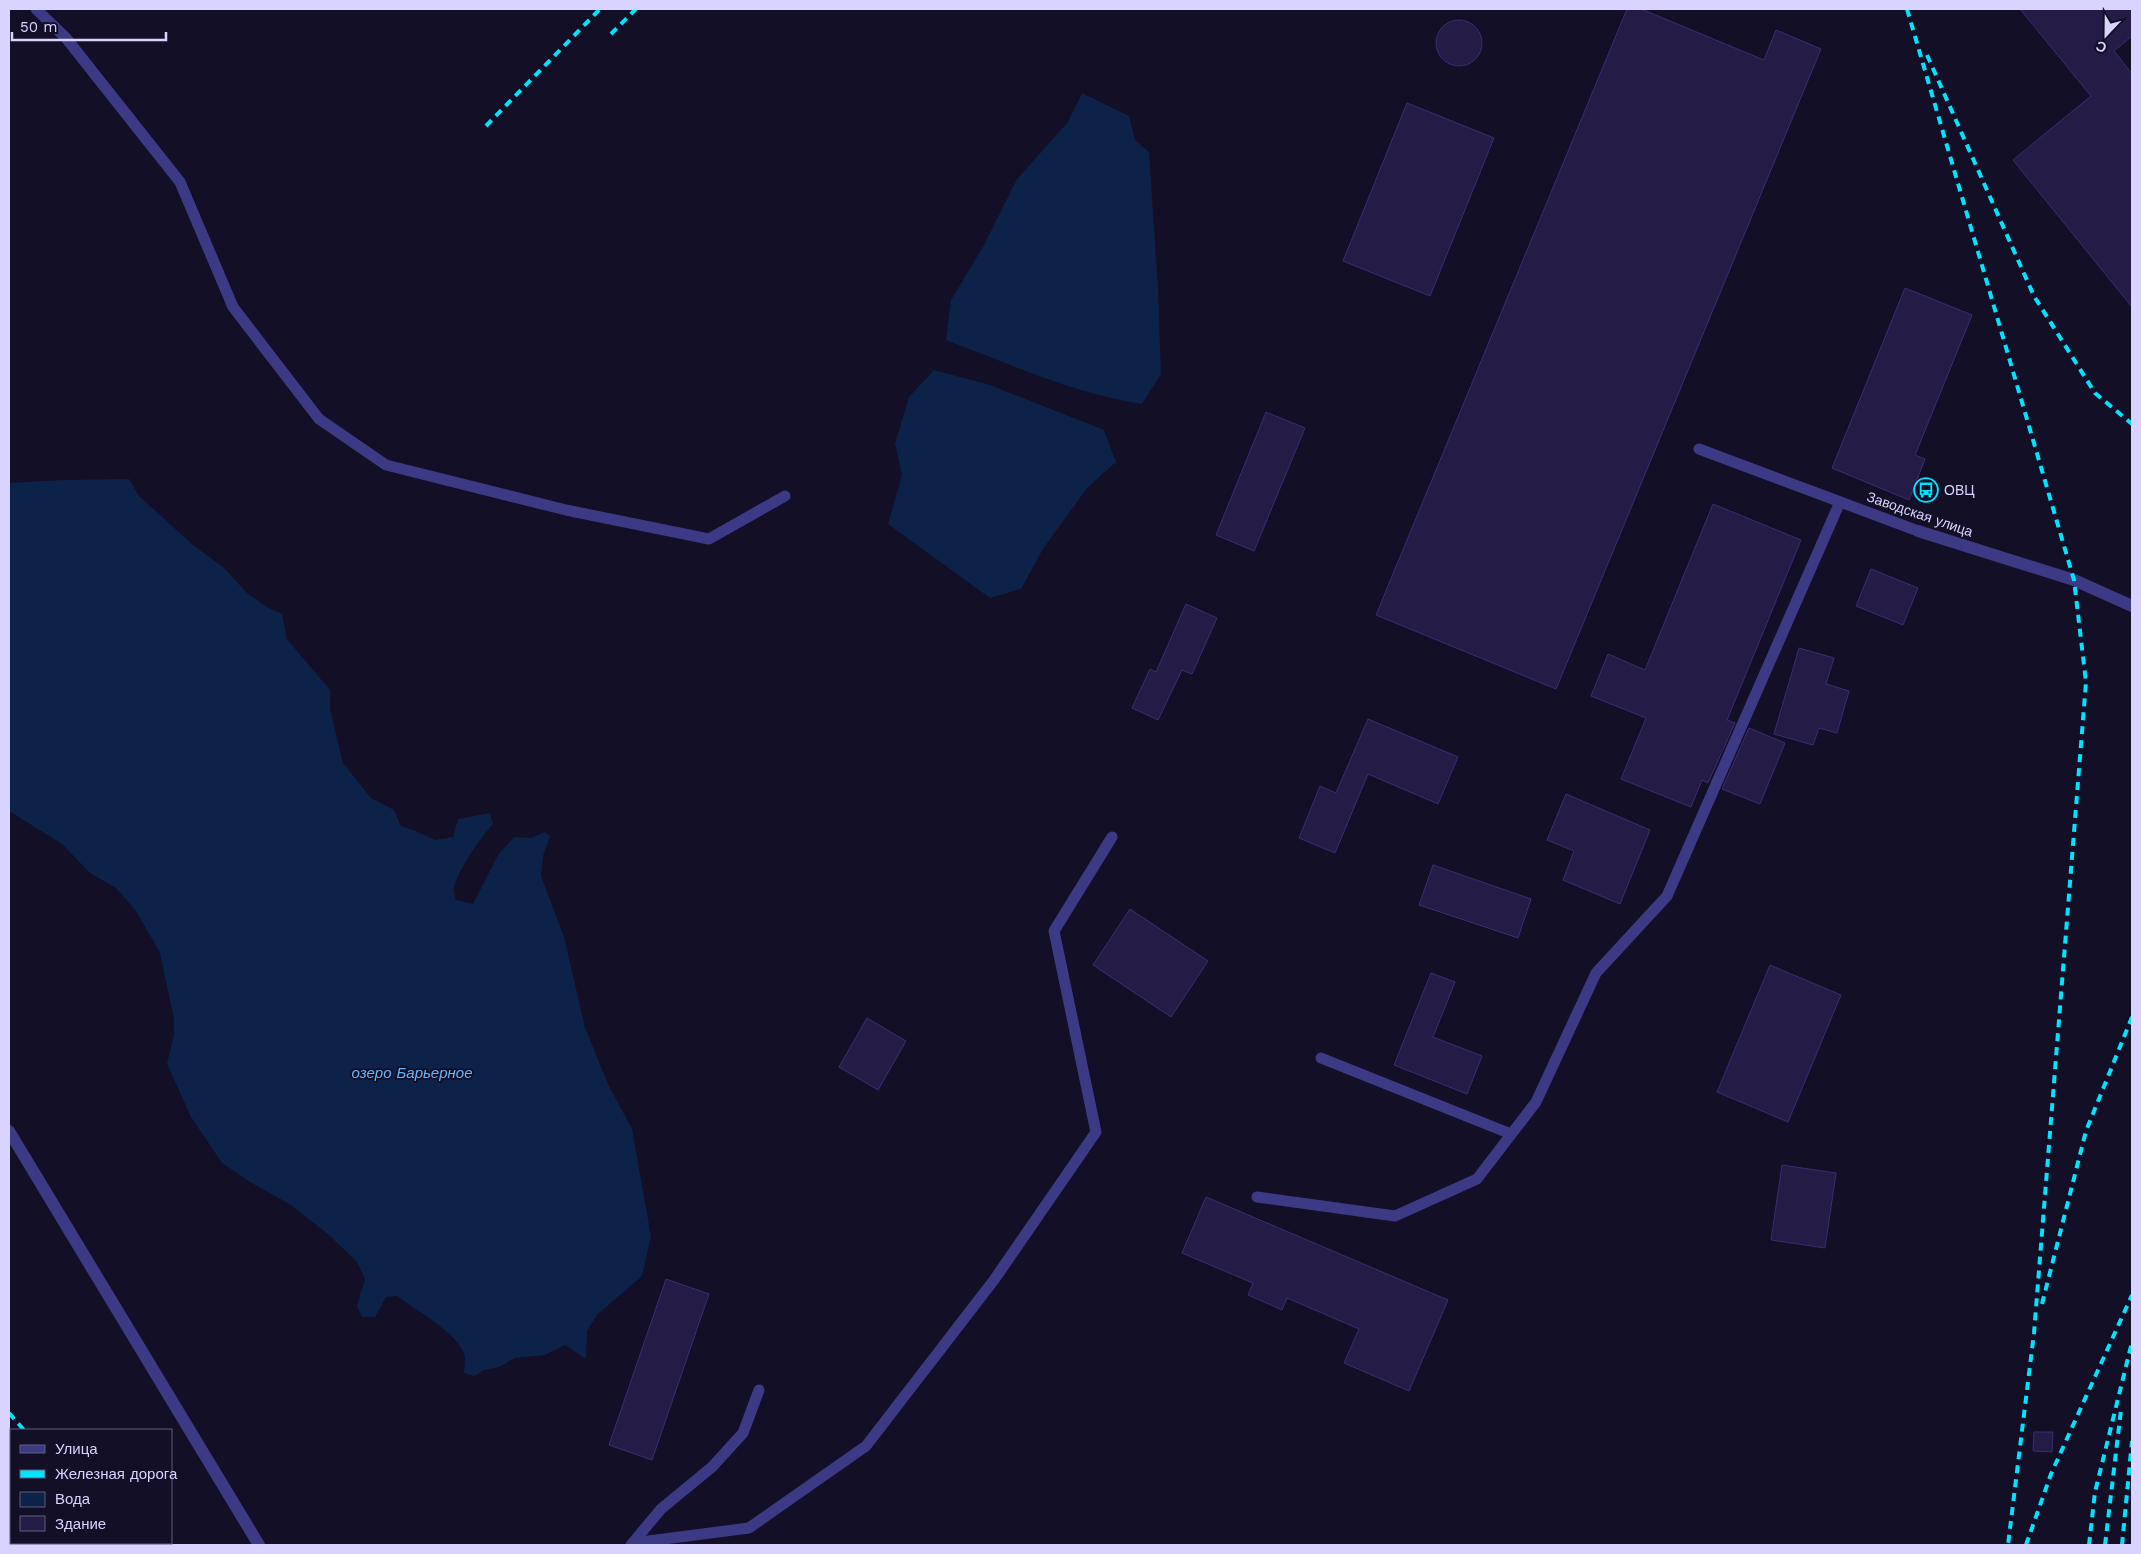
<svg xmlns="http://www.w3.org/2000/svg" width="2141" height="1554" font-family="'Work Sans',sans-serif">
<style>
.water{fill:#0c2248}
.building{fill:#241b47;stroke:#3b2d73}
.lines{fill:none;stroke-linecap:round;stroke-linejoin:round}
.service{stroke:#3d3a85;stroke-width:11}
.minor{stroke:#3d3a85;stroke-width:12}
.rail{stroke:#00e5ff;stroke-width:4;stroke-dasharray:8 6;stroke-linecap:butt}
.labels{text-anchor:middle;stroke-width:4;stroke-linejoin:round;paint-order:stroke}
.poi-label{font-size:14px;fill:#d9d4ff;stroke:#130f26;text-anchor:start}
.street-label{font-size:14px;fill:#d9d4ff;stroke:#130f26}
.water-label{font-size:15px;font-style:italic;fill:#62b6ff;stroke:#130f26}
</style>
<rect width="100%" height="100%" fill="#130f26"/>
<g class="water">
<path d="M 1082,93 L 1129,116 L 1135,140 L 1149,152 L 1158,288 L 1161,374 L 1142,404 C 1078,395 1007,363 946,340 L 951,300 L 984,245 L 1017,179 L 1068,122 Z"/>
<path d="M 934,370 L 990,385 L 1104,430 L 1116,462 L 1087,488 L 1043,549 L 1021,589 L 990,598 L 888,524 L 902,475 L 895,444 L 909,397 Z"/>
<path d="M 129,479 L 139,496 L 193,545 L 223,567 L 247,593 L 267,607 L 282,614 L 287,639 L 330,690 L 330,709 L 343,763 L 371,798 L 394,810 L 401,826 L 416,831 L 435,840 L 453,837 L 458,819 L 490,813 L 493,824 C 481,837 458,870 454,888 C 453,891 455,896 456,900 L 473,904 L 498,855 L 514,837 L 531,838 L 545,832 L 550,836 L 543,856 L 541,876 L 564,937 L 585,1027 L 608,1084 L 632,1129 L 651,1236 L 642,1276 L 597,1315 L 587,1331 L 586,1359 L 565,1345 L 545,1355 L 515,1358 L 499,1367 L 484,1370 L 474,1376 L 464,1373 C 464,1368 466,1359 464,1354 C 458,1333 414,1309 397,1296 L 386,1297 L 375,1317 L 362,1317 L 357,1306 L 365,1279 L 357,1262 L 329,1235 L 291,1205 L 250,1182 L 222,1163 L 191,1117 L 167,1064 L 174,1034 L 174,1019 L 160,953 L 136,911 L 116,888 L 90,873 L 62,844 L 9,811 L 9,483 L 63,480 Z"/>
</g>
<g class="building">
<path d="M 1627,9 L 1641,9 L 1764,60 L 1776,30 L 1821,49 L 1556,689 L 1376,615 Z"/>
<path d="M 2020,9 L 2132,9 L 2132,36 L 2114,51 L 2132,74 L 2132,307 L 2013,160 L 2091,96 Z"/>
<circle cx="1459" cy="43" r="23"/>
<path d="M 1407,103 L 1494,138 L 1430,296 L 1343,261 Z"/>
<path d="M 1905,288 L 1972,315 L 1915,455 L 1925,459 L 1909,500 L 1832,468 Z"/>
<path d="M 1266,412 L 1305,428 L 1254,551 L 1216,535 Z"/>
<path d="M 1713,504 L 1801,540 L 1727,720 L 1735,723 L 1708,783 L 1702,780 L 1691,807 L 1621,779 L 1646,718 L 1591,696 L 1608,654 L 1645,670 Z"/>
<path d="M 1871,569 L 1918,588 L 1903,625 L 1856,606 Z"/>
<path d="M 1186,604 L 1217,618 L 1192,674 L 1182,670 L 1158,720 L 1132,708 L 1150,669 L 1156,672 Z"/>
<path d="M 1799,648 L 1834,658 L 1826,684 L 1849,691 L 1837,733 L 1819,728 L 1813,745 L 1774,734 Z"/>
<path d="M 1368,719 L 1458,757 L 1438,804 L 1368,774 L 1335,853 L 1299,838 L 1320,786 L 1336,793 Z"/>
<path d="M 1749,728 L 1785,743 L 1760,804 L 1722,789 Z"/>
<path d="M 1566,794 L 1650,830 L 1620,904 L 1563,880 L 1574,851 L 1547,840 Z"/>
<path d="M 1433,865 L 1531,899 L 1518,938 L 1419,905 Z"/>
<path d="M 1130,909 L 1208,961 L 1171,1017 L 1093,965 Z"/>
<path d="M 1770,965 L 1841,995 L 1788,1122 L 1717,1092 Z"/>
<path d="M 1431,973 L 1455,982 L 1433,1037 L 1482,1056 L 1467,1094 L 1394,1065 Z"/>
<path d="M 867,1018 L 906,1041 L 878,1090 L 839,1067 Z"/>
<path d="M 1782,1165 L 1836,1173 L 1825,1248 L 1771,1240 Z"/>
<path d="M 1206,1197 L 1448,1300 L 1409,1391 L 1344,1363 L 1359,1329 L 1287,1298 L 1282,1310 L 1248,1295 L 1253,1283 L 1182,1253 Z"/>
<path d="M 666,1279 L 709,1294 L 652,1460 L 609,1445 Z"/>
<path d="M 2034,1432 L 2053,1432 L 2052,1452 L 2033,1451 Z"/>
</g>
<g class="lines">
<g class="service">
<path d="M 36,9 L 66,38 L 180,182 L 233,307 L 319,419 L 386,465 L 566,510 L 709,539 L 785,496"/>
<path d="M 1699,449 L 1918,531"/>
<path d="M 1321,1058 L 1511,1134"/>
<path d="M 1257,1197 L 1395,1216 L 1477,1179 L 1536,1102 L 1596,973 L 1667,896 L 1840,502"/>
<path d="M 633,1543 L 749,1528 L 866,1446 L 994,1280 L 1096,1132 L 1054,931 L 1112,837"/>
<path d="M 631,1545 L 661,1509 L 712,1467 L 743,1433 L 759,1390"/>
</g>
<g class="minor">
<path d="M 1918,531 L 2074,580 L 2132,606"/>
<path d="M 9,1131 L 259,1545"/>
</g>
<g class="rail">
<path d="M 1907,9 L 2074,580 L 2086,682 L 2034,1333 L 2008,1545"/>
<path d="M 611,34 L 636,9"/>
<path d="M 1927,55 L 2034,296 L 2095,393 L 2132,424"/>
<path d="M 486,126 L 600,9"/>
<path d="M 2042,1304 L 2086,1131 L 2132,1017"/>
<path d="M 9,1413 L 24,1430"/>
<path d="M 103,1543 L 105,1545"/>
<path d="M 2026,1545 L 2051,1474 L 2132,1295"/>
<path d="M 2089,1545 L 2095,1492 L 2132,1342"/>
<path d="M 2105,1545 L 2121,1410"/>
<path d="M 2122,1545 L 2132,1441"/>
</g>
</g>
<defs>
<g id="bus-ring" transform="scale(1.25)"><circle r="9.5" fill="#130f26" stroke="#00e5ff" stroke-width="1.5"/><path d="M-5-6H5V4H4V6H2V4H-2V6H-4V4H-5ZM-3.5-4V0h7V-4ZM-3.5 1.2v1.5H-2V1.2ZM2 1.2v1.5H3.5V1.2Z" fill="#00e5ff"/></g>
</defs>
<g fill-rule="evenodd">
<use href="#bus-ring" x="1926" y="490"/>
</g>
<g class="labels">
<g class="poi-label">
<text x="1944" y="495">ОВЦ</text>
</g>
<g class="street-label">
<text transform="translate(1920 514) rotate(19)" y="5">Заводская улица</text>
</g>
<g class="water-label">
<text x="412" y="1078">озеро Барьерное</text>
</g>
</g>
<rect width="2141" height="1554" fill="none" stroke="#d9d4ff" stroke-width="20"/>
<rect x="10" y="1429" width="162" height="115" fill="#130f26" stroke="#625e7d"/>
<rect x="20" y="1445" width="25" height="8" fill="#3d3a85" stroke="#625e7d"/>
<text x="55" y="1454" font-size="15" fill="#d9d4ff">Улица</text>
<rect x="20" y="1470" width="25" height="8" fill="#00e5ff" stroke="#625e7d"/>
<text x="55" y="1479" font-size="15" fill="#d9d4ff">Железная дорога</text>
<rect x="20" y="1492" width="25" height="15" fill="#0c2248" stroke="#625e7d"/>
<text x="55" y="1504" font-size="15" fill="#d9d4ff">Вода</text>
<rect x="20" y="1516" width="25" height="15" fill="#241b47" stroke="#625e7d"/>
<text x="55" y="1529" font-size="15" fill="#d9d4ff">Здание</text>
<g transform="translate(2106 35) rotate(202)" stroke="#130f26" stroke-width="4" paint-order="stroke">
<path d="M0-4L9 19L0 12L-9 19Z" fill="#d9d4ff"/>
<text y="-8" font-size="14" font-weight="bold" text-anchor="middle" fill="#d9d4ff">С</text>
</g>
<path d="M12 32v8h154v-8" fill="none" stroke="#d9d4ff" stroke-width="2.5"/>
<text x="20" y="32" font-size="15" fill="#d9d4ff" stroke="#130f26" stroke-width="4" paint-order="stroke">50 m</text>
</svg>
